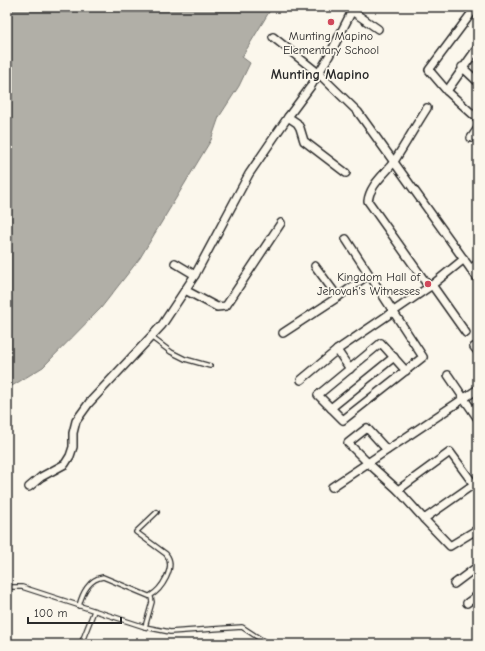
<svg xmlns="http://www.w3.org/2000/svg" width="485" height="651" font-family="'Comic Neue',sans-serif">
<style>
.water{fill:#b1afa7;stroke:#7b7a75}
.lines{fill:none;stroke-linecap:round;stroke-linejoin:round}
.lane-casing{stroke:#2b2b2b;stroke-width:6}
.street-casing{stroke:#2b2b2b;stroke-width:10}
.lane{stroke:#fbf7ec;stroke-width:3.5}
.street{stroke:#fbf7ec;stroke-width:7}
.poi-dot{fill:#d1495b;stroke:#fbf7ec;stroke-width:1.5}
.labels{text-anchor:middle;stroke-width:3.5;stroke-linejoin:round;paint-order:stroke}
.poi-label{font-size:12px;fill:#2b2b2b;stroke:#fbf7ec}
.quarter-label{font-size:14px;font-weight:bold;fill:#2b2b2b;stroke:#fbf7ec}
</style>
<rect width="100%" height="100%" fill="#fbf7ec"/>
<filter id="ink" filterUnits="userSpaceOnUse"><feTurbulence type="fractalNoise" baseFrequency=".025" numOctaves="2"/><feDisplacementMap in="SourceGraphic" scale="8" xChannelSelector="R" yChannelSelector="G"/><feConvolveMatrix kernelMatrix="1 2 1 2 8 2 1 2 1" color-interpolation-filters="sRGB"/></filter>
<g filter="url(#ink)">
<path class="water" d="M 7,7 L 272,7 L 242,57 L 250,63 L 239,86 L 219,117 L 211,140 L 140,258 L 101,308 L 43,367 L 7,389 Z"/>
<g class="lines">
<g class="lane-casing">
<g id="lane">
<path d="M 151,337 L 171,352 L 185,359 L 210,366"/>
<path d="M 7,587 L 22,587 L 145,627 L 170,632 L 242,627 L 268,644"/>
<path d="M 150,596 C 161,590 177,567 166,554 L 136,532 L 157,512"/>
<path d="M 79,606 C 82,594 89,579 103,577 L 151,597 L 152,602 L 145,627"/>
<path d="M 81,644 L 94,611"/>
</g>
</g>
<g class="street-casing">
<g id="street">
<path d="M 476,7 L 429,70 L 447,91 L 478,119"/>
<path d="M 352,11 L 378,29"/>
<path d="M 273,37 L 318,73 L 358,112 L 478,279"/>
<path d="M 462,67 L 478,82"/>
<path d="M 447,91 L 478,47"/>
<path d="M 427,108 C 416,125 406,143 395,160 C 386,174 370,184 368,201 L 429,287"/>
<path d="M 288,117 L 297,123 L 300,128 L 304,141 L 346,173"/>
<path d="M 471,138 L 478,128"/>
<path d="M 346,239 L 423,357 L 343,420 L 318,395 L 381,343 L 406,371"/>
<path d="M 175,263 L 195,275"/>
<path d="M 315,266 L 338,297 L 368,275"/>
<path d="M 471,269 L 478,263"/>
<path d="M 432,285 L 466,333"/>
<path d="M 185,290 L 217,307 L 226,306 L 281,223"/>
<path d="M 283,333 L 338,297"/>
<path d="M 474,347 L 478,352"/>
<path d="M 337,350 L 350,369"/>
<path d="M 448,375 L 478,419"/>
<path d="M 301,380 L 337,350 L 432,285 L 464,259"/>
<path d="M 331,408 L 394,357"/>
<path d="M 387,450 L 367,428 L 348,443 L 368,463 L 398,490 L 424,519 L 474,484"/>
<path d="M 29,487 L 41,477 L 65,464 L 70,456 L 73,447 L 73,433 L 76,421 L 89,403 L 162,325 L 195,275 L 249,174 L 288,117 L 311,86 L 329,56 L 354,7"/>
<path d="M 332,487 L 478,389"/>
<path d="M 398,490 L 450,452 L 478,490"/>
<path d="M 424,519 L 450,546 L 478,529"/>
<path d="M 454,584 L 478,566"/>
<path d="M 467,603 L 478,595"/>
</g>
</g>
<use href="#lane" class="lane"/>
<use href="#street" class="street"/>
</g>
</g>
<g class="poi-dot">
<circle cx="331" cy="22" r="4"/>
<circle cx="428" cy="284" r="4"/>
</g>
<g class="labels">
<g class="poi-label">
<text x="331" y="40">Munting Mapino<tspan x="331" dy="14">Elementary School</tspan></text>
<text x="420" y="281" text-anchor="end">Kingdom Hall of<tspan x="420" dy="14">Jehovah's Witnesses</tspan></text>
</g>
<g class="quarter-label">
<text x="320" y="79">Munting Mapino</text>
</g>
</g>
<rect width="485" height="651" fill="none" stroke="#fbf7ec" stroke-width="24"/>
<rect x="12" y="12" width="461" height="627" fill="none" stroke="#2b2b2b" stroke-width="1.5" filter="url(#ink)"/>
<path d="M28 617v6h93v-6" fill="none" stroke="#2b2b2b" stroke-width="2"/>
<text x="34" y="617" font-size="12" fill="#2b2b2b" stroke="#fbf7ec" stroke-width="3" paint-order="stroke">100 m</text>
</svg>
